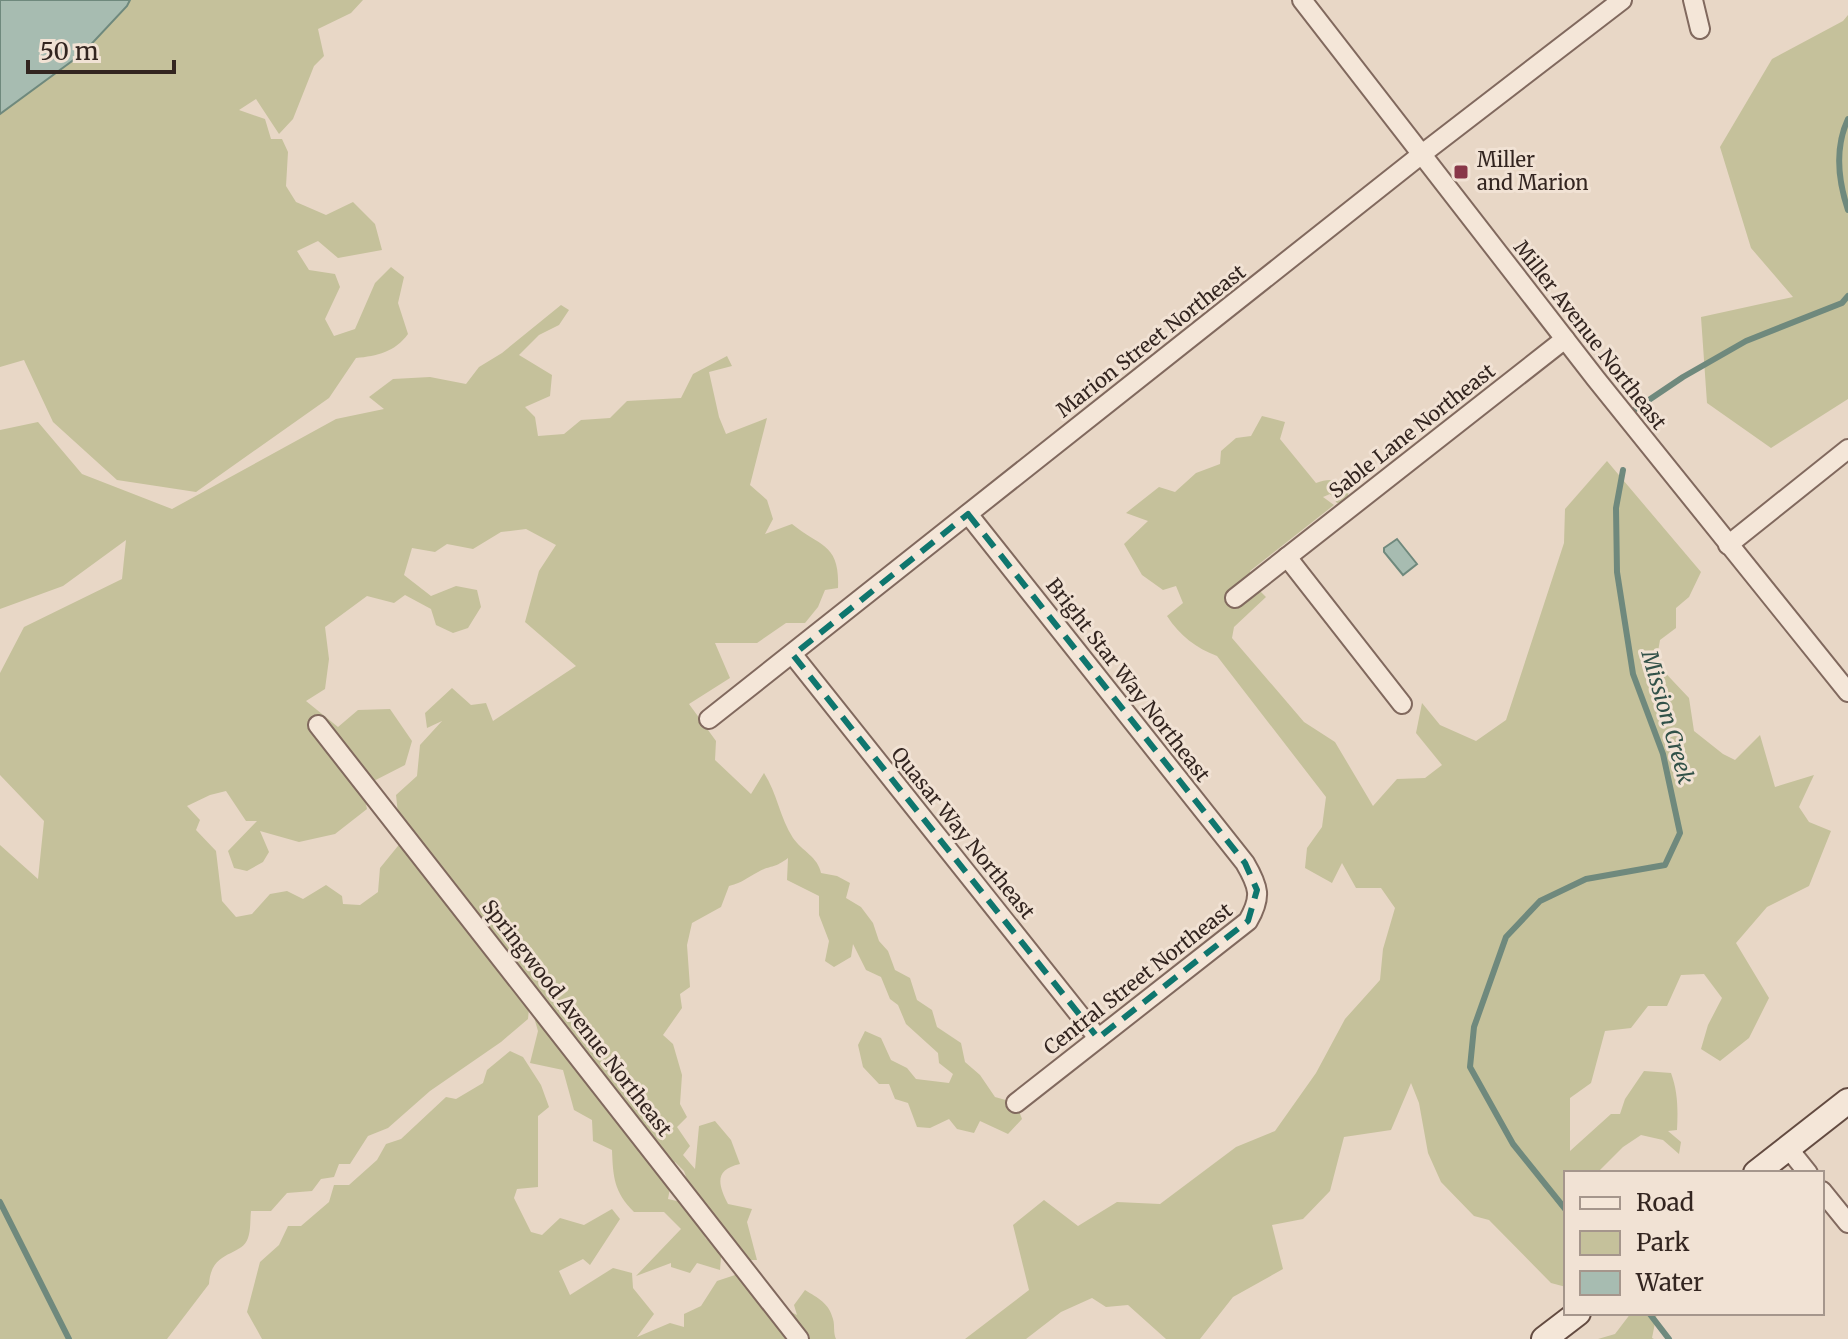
<svg xmlns="http://www.w3.org/2000/svg" width="1848" height="1339" font-family="Merriweather,serif">
<style>
.green{fill:#c5c19b}
.water{fill:#a7bcb1;stroke:#6f897d;stroke-width:2}
.lines{fill:none;stroke-linecap:round;stroke-linejoin:round}
.stream{stroke:#6f897d;stroke-width:6}
.street-casing{stroke:#81695e;stroke-width:22}
.secondary-casing{stroke:#634b41;stroke-width:28}
.street{stroke:#f4e6d8;stroke-width:18}
.secondary{stroke:#f4e6d8;stroke-width:24}
.marked{fill:none;stroke:#0f766e;stroke-width:6;stroke-dasharray:16 10;stroke-linejoin:round}
.poi-dot{fill:#883648;stroke:#f1e2d4;stroke-width:3}
.labels{text-anchor:middle;stroke-width:6;stroke-linejoin:round;paint-order:stroke}
.poi-label{font-size:20px;fill:#332520;stroke:#f1e2d4;text-anchor:start}
.street-label{font-size:20px;fill:#332520;stroke:#f1e2d4}
.water-label{font-size:22px;font-style:italic;fill:#315148;stroke:#f1e2d4}
</style>
<rect width="100%" height="100%" fill="#e8d7c6"/>
<g class="green">
<path d="M 130,0 L 363,0 L 351,13 L 318,29 L 324,56 L 314,66 L 293,119 L 279,134 L 256,99 L 239,110 L 265,119 L 271,139 L 282,139 L 288,152 L 286,186 L 296,202 L 326,215 L 353,202 L 375,224 L 382,250 L 338,258 L 318,241 L 297,251 L 309,270 L 335,274 L 340,287 L 325,319 L 334,336 L 355,329 L 375,283 L 391,267 L 404,277 L 398,303 L 408,334 C 395,352 377,356 356,358 L 329,398 L 196,492 L 117,480 L 53,422 L 24,360 L 0,367 L 0,114 L 83,53 L 127,6 Z"/>
<path d="M 1848,15 L 1848,399 L 1771,448 L 1707,403 L 1701,317 L 1793,297 L 1751,248 L 1720,147 L 1772,59 L 1843,21 Z"/>
<path d="M 561,305 L 569,310 L 559,325 L 539,335 L 519,355 L 552,375 L 550,396 L 525,407 L 535,417 L 538,436 L 564,434 L 581,420 L 610,418 L 627,401 L 681,398 L 693,374 L 727,356 L 732,366 L 709,372 L 719,417 L 726,434 L 767,418 L 750,485 L 767,500 L 773,519 L 765,534 L 792,524 C 820,547 840,543 838,588 L 825,590 L 818,607 L 805,623 L 786,623 L 757,643 L 715,643 L 730,678 L 689,704 L 716,741 L 715,760 L 751,794 L 764,773 C 777,793 780,818 793,838 C 802,851 818,857 821,873 L 837,876 L 850,883 L 846,898 L 861,907 L 873,923 L 879,941 L 888,951 L 895,970 L 910,978 L 917,1000 L 932,1010 L 937,1027 L 961,1043 L 965,1062 L 980,1075 L 995,1097 L 1016,1103 L 1022,1119 L 1008,1134 L 980,1121 L 974,1133 L 957,1129 L 949,1119 L 930,1128 L 917,1127 L 908,1103 L 895,1099 L 889,1084 L 879,1084 L 863,1067 L 858,1045 L 865,1031 L 881,1038 L 891,1060 L 907,1068 L 916,1079 L 949,1083 L 953,1074 L 939,1063 L 938,1053 L 906,1024 L 898,1005 L 890,999 L 881,977 L 866,970 L 853,944 L 851,957 L 834,967 L 825,961 L 829,941 L 819,915 L 819,896 L 787,880 L 788,858 C 774,869 770,865 758,872 C 746,878 744,882 729,886 L 721,907 L 692,923 L 687,945 L 690,987 L 680,994 L 682,1008 L 663,1035 L 673,1044 L 682,1075 L 680,1104 L 687,1117 L 677,1127 L 690,1146 L 683,1155 L 695,1169 L 699,1126 L 715,1121 L 731,1140 L 740,1164 C 714,1170 718,1184 728,1204 L 752,1209 L 747,1222 L 757,1260 L 747,1260 L 723,1233 L 717,1219 L 690,1188 L 684,1171 L 675,1162 L 668,1199 L 681,1202 L 701,1227 L 706,1239 L 722,1245 L 720,1270 L 697,1263 L 690,1273 L 671,1267 L 671,1263 L 636,1276 L 681,1229 L 664,1212 L 634,1212 C 614,1192 613,1177 612,1150 L 593,1141 L 592,1120 L 574,1110 L 563,1070 L 530,1063 L 538,1031 L 529,1000 L 398,814 L 396,795 L 417,776 L 420,745 L 442,721 L 427,728 L 425,713 L 452,688 L 471,705 L 486,703 L 493,721 L 576,666 L 525,622 L 539,571 L 556,545 L 526,529 L 501,532 L 473,549 L 447,544 L 435,552 L 412,548 L 404,575 L 431,596 L 456,586 L 477,590 L 481,607 L 468,628 L 453,633 L 436,625 L 431,609 L 405,595 L 394,603 L 367,596 L 325,627 L 329,659 L 325,689 L 306,701 L 338,727 L 358,710 L 390,709 L 412,741 L 405,765 L 362,787 L 367,809 L 335,834 L 299,842 L 260,831 L 269,852 L 263,862 L 247,871 L 234,868 L 228,851 L 257,821 L 246,821 L 226,791 L 210,795 L 187,806 L 200,820 L 196,830 L 216,851 L 222,901 L 236,917 L 252,914 L 270,894 L 287,891 L 303,899 L 326,885 L 342,896 L 343,904 L 360,905 L 378,892 L 380,868 L 402,841 L 529,1009 L 528,1019 L 501,1042 L 430,1091 L 388,1128 L 368,1136 L 350,1164 L 339,1164 L 334,1177 L 321,1179 L 312,1191 L 287,1193 L 271,1211 L 251,1211 C 250,1219 251,1230 248,1238 C 242,1257 211,1249 209,1284 L 167,1339 L 0,1339 L 0,845 L 38,879 L 44,821 L 0,775 L 0,673 L 24,627 L 122,579 L 126,540 L 63,586 L 0,609 L 0,430 L 38,422 L 82,474 L 172,509 L 336,419 L 384,409 L 369,397 L 393,379 L 430,377 L 466,384 L 479,367 L 502,353 Z"/>
<path d="M 1262,416 L 1285,422 L 1280,439 L 1316,483 C 1330,478 1337,479 1349,489 L 1347,502 L 1337,503 L 1330,494 L 1323,497 L 1334,505 L 1250,571 L 1251,582 L 1224,598 L 1236,605 L 1260,591 L 1266,597 L 1234,627 L 1232,638 L 1304,722 L 1335,742 L 1373,806 L 1397,779 L 1425,778 L 1442,765 L 1416,733 L 1422,703 L 1440,725 L 1476,741 L 1506,720 L 1564,543 L 1565,509 L 1607,461 L 1701,572 L 1689,597 L 1676,608 L 1676,628 L 1660,640 L 1656,663 L 1689,698 L 1694,731 L 1723,754 L 1735,760 L 1760,735 L 1775,787 L 1814,775 L 1799,807 L 1809,822 L 1831,831 L 1809,886 L 1767,907 L 1736,943 L 1769,998 L 1749,1038 L 1720,1061 L 1701,1049 L 1708,1025 L 1722,998 L 1704,974 L 1681,975 L 1667,1006 L 1648,1006 L 1631,1028 L 1605,1031 L 1591,1083 L 1570,1098 L 1570,1151 L 1611,1114 L 1620,1114 L 1625,1099 L 1644,1071 L 1671,1073 C 1678,1092 1678,1110 1677,1130 L 1668,1131 L 1681,1142 L 1679,1154 L 1663,1140 L 1641,1135 L 1623,1147 L 1597,1173 L 1566,1173 L 1566,1287 L 1551,1283 L 1489,1220 L 1474,1216 L 1441,1182 L 1428,1153 L 1419,1103 L 1411,1083 L 1391,1130 L 1344,1137 L 1330,1191 L 1303,1219 L 1272,1225 L 1283,1269 L 1233,1297 L 1200,1339 L 1166,1339 L 1128,1305 L 1106,1307 L 1092,1298 L 1061,1312 L 1026,1339 L 965,1339 L 1029,1290 L 1013,1225 L 1044,1200 L 1078,1226 L 1117,1202 L 1160,1204 L 1236,1147 L 1275,1131 L 1316,1073 L 1345,1019 L 1380,980 L 1383,949 L 1395,908 L 1381,888 L 1356,888 L 1342,863 L 1332,883 L 1305,868 L 1307,848 L 1322,827 L 1326,797 L 1217,656 C 1196,648 1180,636 1167,616 L 1183,603 L 1176,586 L 1163,590 L 1142,575 L 1124,544 L 1148,521 L 1126,513 L 1159,487 L 1175,492 L 1196,473 L 1220,464 L 1221,451 L 1236,438 L 1251,436 Z"/>
<path d="M 510,1051 L 523,1057 L 541,1085 L 549,1107 L 538,1116 L 538,1187 L 517,1189 L 514,1198 L 531,1232 L 542,1235 L 560,1218 L 584,1225 L 612,1209 L 620,1219 L 590,1265 L 583,1259 L 559,1271 L 570,1295 L 613,1268 L 632,1273 L 633,1288 L 654,1314 L 637,1337 L 670,1323 L 684,1327 L 684,1314 L 701,1306 L 717,1281 L 735,1275 L 758,1278 L 787,1310 L 797,1315 L 794,1305 L 805,1290 C 818,1298 829,1303 833,1319 C 835,1326 833,1332 836,1339 L 262,1339 L 247,1312 L 260,1262 L 279,1245 L 288,1226 L 301,1226 L 329,1202 L 334,1185 L 349,1185 L 377,1160 L 386,1144 L 401,1139 L 446,1097 L 456,1099 L 483,1083 L 487,1070 Z"/>
<path d="M 1631,1313 L 1657,1313 L 1652,1338 L 1654,1339 L 1598,1339 L 1615,1334 Z"/>
</g>
<g class="water">
<path d="M 0,0 L 130,0 L 127,6 L 83,53 L 0,114 Z"/>
<path d="M 1397,539 L 1417,564 L 1403,575 L 1384,552 L 1384,548 Z"/>
</g>
<g class="lines">
<g class="stream">
<path d="M 1848,119 C 1835,147 1838,180 1848,210"/>
<path d="M 1634,410 L 1683,377 L 1746,341 L 1842,303 L 1848,296"/>
<path d="M 0,1202 L 69,1339"/>
<path d="M 1566,1210 L 1513,1144 L 1470,1067 L 1474,1027 L 1506,937 L 1540,901 L 1586,879 L 1665,865 L 1680,833 L 1663,754 L 1633,674 L 1617,572 L 1616,508 L 1623,470"/>
<path d="M 1649,1313 L 1669,1339"/>
</g>
<g class="street-casing">
<g id="street">
<path d="M 1302,0 L 1596,379 L 1848,692"/>
<path d="M 1693,0 L 1700,29"/>
<path d="M 968,514 L 1245,863 C 1259,887 1262,897 1248,921 L 1016,1103"/>
<path d="M 1728,545 L 1848,449"/>
<path d="M 1287,557 L 1402,704"/>
<path d="M 1235,598 L 1565,339"/>
<path d="M 793,655 L 1098,1038"/>
<path d="M 709,719 L 1422,154 L 1622,0"/>
<path d="M 318,725 L 799,1339"/>
<path d="M 1788,1148 L 1808,1173"/>
<path d="M 1822,1191 L 1848,1223"/>
</g>
</g>
<g class="secondary-casing">
<g id="secondary">
<path d="M 1756,1173 L 1848,1101"/>
<path d="M 1544,1339 L 1578,1313"/>
</g>
</g>
<use href="#street" class="street"/>
<use href="#secondary" class="secondary"/>
</g>
<path class="marked" d="M 968,514 L 1245,863 L 1257,890 L 1248,921 L 1098,1038 L 793,655 Z"/>
<rect class="poi-dot" x="1453" y="164" width="16" height="16" rx="4"/>
<g class="labels">
<g class="poi-label">
<text x="1477" y="167">Miller<tspan x="1477" dy="23">and Marion</tspan></text>
</g>
<g class="street-label">
<text transform="translate(1590 335) rotate(52)" y="7">Miller Avenue Northeast</text>
<text transform="translate(1151 341) rotate(-38)" y="7">Marion Street Northeast</text>
<text transform="translate(1412 431) rotate(-38)" y="7">Sable Lane Northeast</text>
<text transform="translate(1128 680) rotate(52)" y="7">Bright Star Way Northeast</text>
<text transform="translate(963 833) rotate(51)" y="7">Quasar Way Northeast</text>
<text transform="translate(1138 979) rotate(-38)" y="7">Central Street Northeast</text>
<text transform="translate(577 1018) rotate(52)" y="7">Springwood Avenue Northeast</text>
</g>
<g class="water-label">
<text transform="translate(1668 717) rotate(74)" y="8">Mission Creek</text>
</g>
</g>
<rect x="1564" y="1171" width="260" height="144" fill="#f1e2d4" stroke="#a5968c" stroke-width="2"/>
<rect x="1580" y="1197" width="40" height="12" fill="#f4e6d8" stroke="#a5968c" stroke-width="2"/>
<text x="1636" y="1211" font-size="24" fill="#332520">Road</text>
<rect x="1580" y="1231" width="40" height="24" fill="#c5c19b" stroke="#a5968c" stroke-width="2"/>
<text x="1636" y="1251" font-size="24" fill="#332520">Park</text>
<rect x="1580" y="1271" width="40" height="24" fill="#a7bcb1" stroke="#a5968c" stroke-width="2"/>
<text x="1636" y="1291" font-size="24" fill="#332520">Water</text>
<path d="M28 60v12h146v-12" fill="none" stroke="#332520" stroke-width="4"/>
<text x="40" y="60" font-size="24" fill="#332520" stroke="#f1e2d4" stroke-width="6" paint-order="stroke">50 m</text>
</svg>
